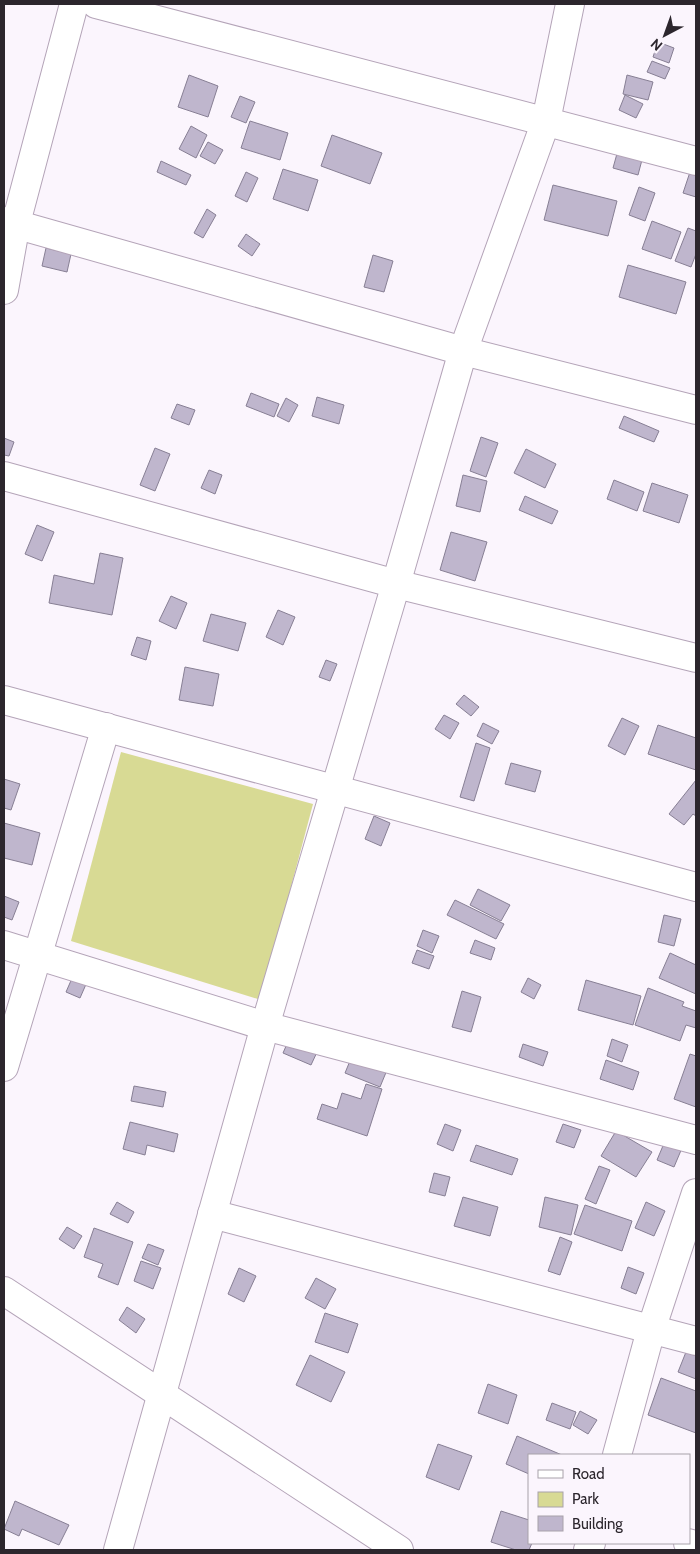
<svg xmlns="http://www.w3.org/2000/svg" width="700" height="1554" font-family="Cabin,sans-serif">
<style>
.green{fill:#d8da94}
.building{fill:#bfb6cd;stroke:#877f94}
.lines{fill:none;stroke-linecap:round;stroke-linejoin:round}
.minor-casing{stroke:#b4a4b8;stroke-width:30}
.minor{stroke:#fff;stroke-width:28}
</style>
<rect width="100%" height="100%" fill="#fbf5fd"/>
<path class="green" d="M 121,752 L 313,804 L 261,1000 L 71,941 Z"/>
<g class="building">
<path d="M 658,42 L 674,48 L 669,63 L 653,57 Z"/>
<path d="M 652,61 L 670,68 L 665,79 L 647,72 Z"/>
<path d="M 189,75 L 218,86 L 208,117 L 178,107 Z"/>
<path d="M 627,75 L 653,82 L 648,100 L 623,94 Z"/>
<path d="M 625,95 L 643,104 L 636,118 L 619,110 Z"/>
<path d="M 240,96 L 255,102 L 246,123 L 231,117 Z"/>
<path d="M 250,121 L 288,133 L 280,160 L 241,148 Z"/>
<path d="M 191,126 L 207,135 L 196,158 L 179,149 Z"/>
<path d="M 332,135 L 382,153 L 370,184 L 321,166 Z"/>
<path d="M 208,142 L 223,150 L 215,164 L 200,156 Z"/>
<path d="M 618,150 L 643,156 L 638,175 L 613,168 Z"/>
<path d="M 161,161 L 191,175 L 186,185 L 157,172 Z"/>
<path d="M 692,166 L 696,168 L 696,197 L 683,193 Z"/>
<path d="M 283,169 L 318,180 L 308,211 L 273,199 Z"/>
<path d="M 246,172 L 258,178 L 247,202 L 235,196 Z"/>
<path d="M 553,185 L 617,201 L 608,236 L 544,220 Z"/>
<path d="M 639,187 L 655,193 L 645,221 L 629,215 Z"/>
<path d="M 207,209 L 216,215 L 203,238 L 194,233 Z"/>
<path d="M 652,221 L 681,232 L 671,259 L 642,249 Z"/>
<path d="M 688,228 L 696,231 L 696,254 L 691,267 L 675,261 Z"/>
<path d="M 246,234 L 260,244 L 252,256 L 238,246 Z"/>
<path d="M 46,248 L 71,254 L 67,272 L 42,266 Z"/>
<path d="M 373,255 L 393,261 L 384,292 L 364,287 Z"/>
<path d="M 628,265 L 686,282 L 676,314 L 619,297 Z"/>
<path d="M 251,393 L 279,404 L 274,417 L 246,406 Z"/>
<path d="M 317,397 L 344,405 L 339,424 L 312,416 Z"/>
<path d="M 286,398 L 298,405 L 289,422 L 277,416 Z"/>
<path d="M 177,404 L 195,410 L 189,425 L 171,418 Z"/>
<path d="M 624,416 L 659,431 L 654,442 L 619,428 Z"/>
<path d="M 481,437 L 498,443 L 486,477 L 470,471 Z"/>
<path d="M 4,438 L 14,442 L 9,456 L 4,455 Z"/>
<path d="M 155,448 L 170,454 L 155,491 L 140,485 Z"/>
<path d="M 526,449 L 556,464 L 545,488 L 514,473 Z"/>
<path d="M 209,470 L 222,475 L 215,494 L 201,488 Z"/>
<path d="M 463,475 L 487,481 L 480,512 L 456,506 Z"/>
<path d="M 614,480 L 644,492 L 637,511 L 607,499 Z"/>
<path d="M 652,483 L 688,495 L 679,523 L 643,511 Z"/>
<path d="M 525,496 L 558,511 L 552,524 L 519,510 Z"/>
<path d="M 37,525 L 54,532 L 42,561 L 25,554 Z"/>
<path d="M 451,532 L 487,542 L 475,581 L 440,570 Z"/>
<path d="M 100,553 L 123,558 L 112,615 L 49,603 L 54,575 L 94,584 Z"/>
<path d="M 171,596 L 187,603 L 176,629 L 159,621 Z"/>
<path d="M 278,610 L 295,617 L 283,645 L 266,637 Z"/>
<path d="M 211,614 L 246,623 L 238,651 L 203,641 Z"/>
<path d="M 137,637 L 151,641 L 146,660 L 131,655 Z"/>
<path d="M 326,660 L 337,664 L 330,681 L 319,677 Z"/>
<path d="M 185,667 L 219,674 L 213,706 L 179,700 Z"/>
<path d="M 464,695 L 479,707 L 471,716 L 456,704 Z"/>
<path d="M 444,715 L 459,723 L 450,739 L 435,729 Z"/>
<path d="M 622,718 L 639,726 L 625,755 L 608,746 Z"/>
<path d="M 483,723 L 499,731 L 492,744 L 477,736 Z"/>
<path d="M 658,725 L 696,738 L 696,770 L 648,754 Z"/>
<path d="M 476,743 L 490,748 L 474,801 L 460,797 Z"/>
<path d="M 511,763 L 541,771 L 535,792 L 505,784 Z"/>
<path d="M 4,779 L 20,784 L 11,810 L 4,808 Z"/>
<path d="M 696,780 L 696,816 L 693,814 L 684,825 L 669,814 Z"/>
<path d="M 374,816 L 390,823 L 381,846 L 365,839 Z"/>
<path d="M 4,823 L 40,833 L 32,865 L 4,858 Z"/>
<path d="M 478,889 L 510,905 L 501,921 L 470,905 Z"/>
<path d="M 4,896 L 19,902 L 12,920 L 4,917 Z"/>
<path d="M 455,900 L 504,924 L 496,939 L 447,915 Z"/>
<path d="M 664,915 L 681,919 L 674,946 L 658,942 Z"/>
<path d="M 423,930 L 439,936 L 432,953 L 417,946 Z"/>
<path d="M 475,940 L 495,948 L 491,960 L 470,953 Z"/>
<path d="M 417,950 L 434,956 L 429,969 L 412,963 Z"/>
<path d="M 670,953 L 696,965 L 696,994 L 659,978 Z"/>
<path d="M 73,976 L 87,982 L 80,998 L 66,992 Z"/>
<path d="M 528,978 L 541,985 L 534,999 L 521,992 Z"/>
<path d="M 586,980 L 641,996 L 633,1025 L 578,1010 Z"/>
<path d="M 648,988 L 684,1002 L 682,1006 L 696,1011 L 696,1028 L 686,1025 L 680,1041 L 635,1025 Z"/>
<path d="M 462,991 L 481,997 L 471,1032 L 452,1027 Z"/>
<path d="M 290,1037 L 318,1050 L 311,1065 L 283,1053 Z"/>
<path d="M 612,1039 L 628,1045 L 622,1062 L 607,1056 Z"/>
<path d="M 523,1044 L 548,1052 L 543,1066 L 519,1057 Z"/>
<path d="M 690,1054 L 696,1056 L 696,1107 L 674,1099 Z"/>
<path d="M 352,1056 L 387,1070 L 380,1087 L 345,1073 Z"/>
<path d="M 606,1060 L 639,1072 L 633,1090 L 600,1079 Z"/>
<path d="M 366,1084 L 382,1089 L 367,1136 L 317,1119 L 322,1104 L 337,1109 L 342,1093 L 361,1099 Z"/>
<path d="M 134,1086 L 166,1092 L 163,1107 L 131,1101 Z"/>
<path d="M 130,1122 L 178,1134 L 174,1152 L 147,1145 L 145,1155 L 123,1149 Z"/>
<path d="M 445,1124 L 461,1130 L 453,1151 L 437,1144 Z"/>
<path d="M 563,1124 L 581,1130 L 574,1148 L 556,1142 Z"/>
<path d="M 616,1131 L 652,1152 L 636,1177 L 601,1156 Z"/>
<path d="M 665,1141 L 682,1148 L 674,1167 L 657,1160 Z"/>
<path d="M 476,1145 L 518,1159 L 512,1175 L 470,1161 Z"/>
<path d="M 599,1166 L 610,1170 L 596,1204 L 585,1199 Z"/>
<path d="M 434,1173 L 450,1177 L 445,1196 L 429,1192 Z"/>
<path d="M 463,1197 L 498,1207 L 490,1236 L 454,1226 Z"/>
<path d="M 545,1197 L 578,1205 L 571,1235 L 539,1227 Z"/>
<path d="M 117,1202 L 134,1212 L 128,1223 L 110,1214 Z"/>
<path d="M 646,1202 L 665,1211 L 654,1236 L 635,1228 Z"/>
<path d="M 585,1205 L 632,1221 L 622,1251 L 574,1234 Z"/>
<path d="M 67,1227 L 82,1236 L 74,1249 L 59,1239 Z"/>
<path d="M 94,1228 L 133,1242 L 118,1285 L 98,1277 L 103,1264 L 84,1257 Z"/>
<path d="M 560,1237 L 572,1242 L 560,1275 L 548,1271 Z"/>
<path d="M 148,1244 L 164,1250 L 158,1265 L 142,1258 Z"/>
<path d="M 141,1261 L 161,1268 L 153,1289 L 134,1281 Z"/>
<path d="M 628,1267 L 644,1273 L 636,1294 L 621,1288 Z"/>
<path d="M 239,1268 L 256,1276 L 244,1302 L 228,1294 Z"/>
<path d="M 316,1278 L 336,1289 L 325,1309 L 305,1298 Z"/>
<path d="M 127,1307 L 145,1319 L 136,1333 L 119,1320 Z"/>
<path d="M 325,1313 L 358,1324 L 348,1353 L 315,1342 Z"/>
<path d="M 686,1352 L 696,1356 L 696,1379 L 678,1372 Z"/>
<path d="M 310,1355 L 345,1372 L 331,1402 L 296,1385 Z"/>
<path d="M 661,1378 L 696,1391 L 696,1433 L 648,1415 Z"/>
<path d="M 488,1384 L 517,1395 L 508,1424 L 478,1413 Z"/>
<path d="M 552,1403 L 576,1412 L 570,1429 L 546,1420 Z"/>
<path d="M 580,1411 L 597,1420 L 588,1434 L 573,1425 Z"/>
<path d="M 517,1436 L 562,1455 L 529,1455 L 529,1474 L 506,1464 Z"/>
<path d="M 438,1444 L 472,1456 L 459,1490 L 426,1477 Z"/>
<path d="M 15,1501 L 69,1525 L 59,1545 L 22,1529 L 19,1536 L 4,1529 Z"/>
<path d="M 501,1511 L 529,1520 L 529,1543 L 532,1543 L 529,1550 L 516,1550 L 491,1542 Z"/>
</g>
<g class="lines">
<g class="minor-casing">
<g id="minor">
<path d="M 96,4 L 696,161"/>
<path d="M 4,221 L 463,351 L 696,410"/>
<path d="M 4,290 L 16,223 L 74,4"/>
<path d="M 4,476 L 396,584 L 696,658"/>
<path d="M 4,700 L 696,887"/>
<path d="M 4,945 L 265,1026 L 696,1140"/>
<path d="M 4,1067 L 106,727"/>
<path d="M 212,1214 L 696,1341"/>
<path d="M 4,1291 L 399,1550"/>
<path d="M 617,1455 L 651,1330 L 696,1193"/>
<path d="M 688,1543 L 696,1545"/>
<path d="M 118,1550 L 265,1026 L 396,584 L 463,351 L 546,121 L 570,4"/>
<path d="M 588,1550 L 591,1543"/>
</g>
</g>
<use href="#minor" class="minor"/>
</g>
<rect width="700" height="1554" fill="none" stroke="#2c262d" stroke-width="10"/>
<rect x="528" y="1454" width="162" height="90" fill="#fbf5fd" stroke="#a8a2aa"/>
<rect x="538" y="1470" width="25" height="8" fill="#ffffff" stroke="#a8a2aa"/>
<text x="572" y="1479" font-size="15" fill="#2c262d">Road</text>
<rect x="538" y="1492" width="25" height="15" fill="#d8da94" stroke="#a8a2aa"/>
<text x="572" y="1504" font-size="15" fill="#2c262d">Park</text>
<rect x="538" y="1516" width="25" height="15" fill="#bfb6cd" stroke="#a8a2aa"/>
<text x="572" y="1529" font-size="15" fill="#2c262d">Building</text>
<g transform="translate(665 35) rotate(221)" stroke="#fbf5fd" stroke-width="4" paint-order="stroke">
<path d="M0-4L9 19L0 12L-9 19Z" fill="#2c262d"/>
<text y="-8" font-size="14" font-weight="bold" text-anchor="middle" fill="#2c262d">N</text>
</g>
</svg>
